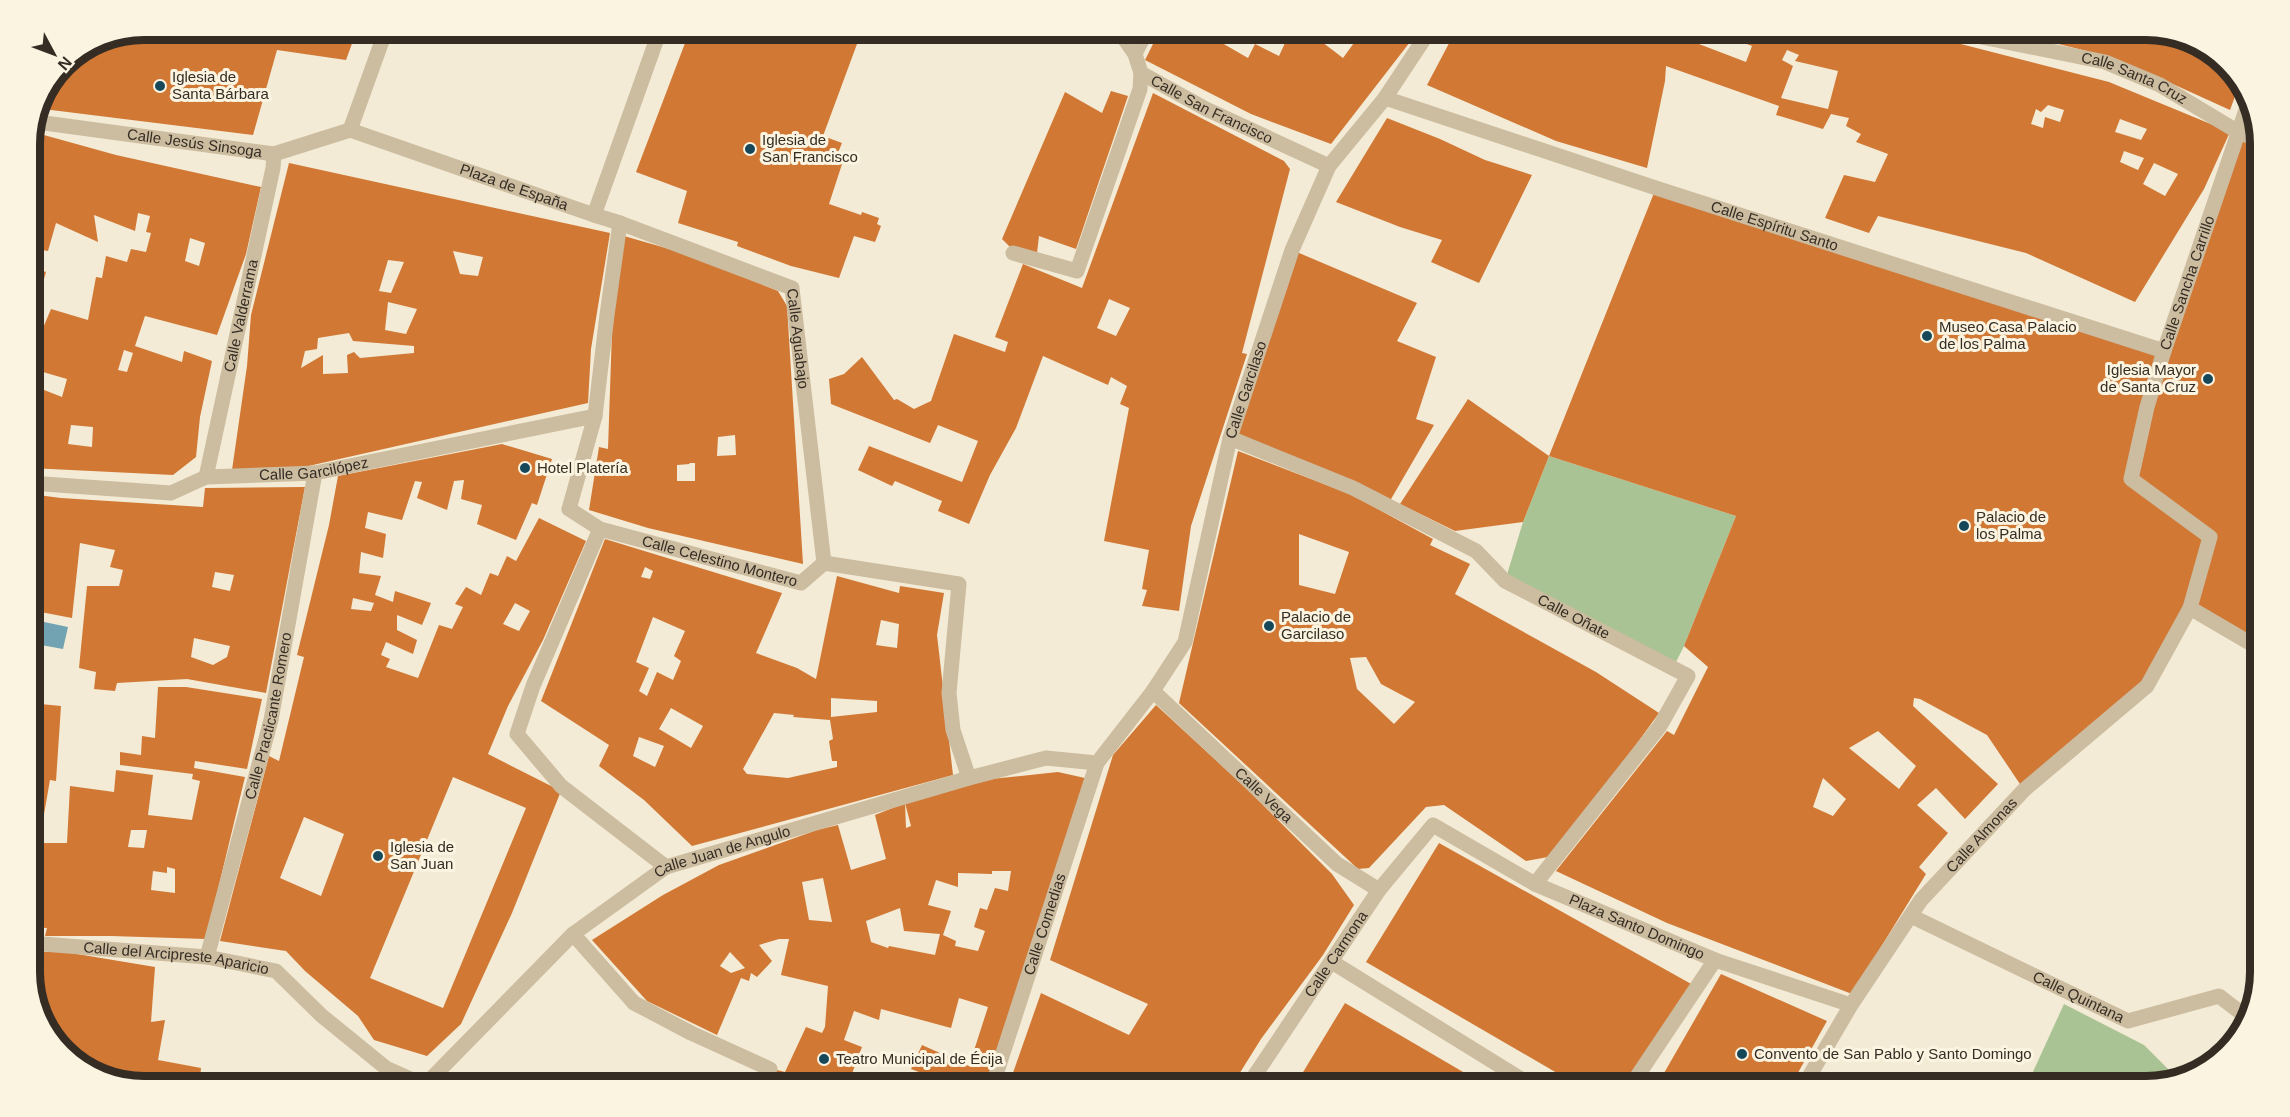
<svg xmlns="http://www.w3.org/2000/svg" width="2290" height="1117" font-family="Arial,sans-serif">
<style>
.green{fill:#aac394}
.water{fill:#72a3b2}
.building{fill:#d17835;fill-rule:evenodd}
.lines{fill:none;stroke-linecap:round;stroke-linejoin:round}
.service{stroke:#ccbca0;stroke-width:15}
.pedestrian{stroke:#ccbca0;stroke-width:15}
.minor{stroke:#ccbca0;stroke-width:15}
.tertiary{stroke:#ccbca0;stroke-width:15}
.poi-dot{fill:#16485a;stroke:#fbf4e1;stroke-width:2}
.labels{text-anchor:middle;stroke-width:6;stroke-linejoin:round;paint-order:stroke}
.poi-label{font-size:15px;fill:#352d24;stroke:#fbf4e1;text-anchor:start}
.street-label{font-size:15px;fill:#352d24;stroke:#fbf4e1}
.rim{fill:none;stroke:#352d24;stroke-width:8}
</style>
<rect width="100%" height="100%" fill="#f3ebd5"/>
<g class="green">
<path d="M 1549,456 L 1736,516 L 1684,646 L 1673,668 L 1505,581 L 1523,522 Z"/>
<path d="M 2064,1004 L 2144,1045 L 2177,1078 L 2146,1087 L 2026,1087 Z"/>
</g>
<path class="water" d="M 30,619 L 68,627 L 63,649 L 30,643 Z"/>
<g class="building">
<path d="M 144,30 L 357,30 L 346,60 L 277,50 L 253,135 L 43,109 L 64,63 L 101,39 Z"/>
<path d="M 690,30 L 842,30 L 840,37 L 857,44 L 823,136 L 842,143 L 837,155 L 844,158 L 829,204 L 861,215 L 862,212 L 879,218 L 877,224 L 881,226 L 875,242 L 854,236 L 839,278 L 791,266 L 737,246 L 738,242 L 678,223 L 687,191 L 636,172 Z"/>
<path d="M 1160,30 L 1229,30 L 1222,43 L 1248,58 L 1255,44 L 1279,56 L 1291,30 L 1324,30 L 1318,39 L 1343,58 L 1359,36 L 1350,30 L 1414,30 L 1410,42 L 1331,144 L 1251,114 L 1145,60 Z"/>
<path d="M 1456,30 L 1680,30 L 1678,36 L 1746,62 L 1752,46 L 1710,30 L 1906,30 L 2109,82 L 2230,132 L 2204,189 L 2135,302 L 2026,253 L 1878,216 L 1869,233 L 1825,218 L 1844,175 L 1875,182 L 1888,154 L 1856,142 L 1861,134 L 1846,126 L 1849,118 L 1831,114 L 1823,129 L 1776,115 L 1779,106 L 1666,66 L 1665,81 L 1647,168 L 1556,141 L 1427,85 ZM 1787,50 L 1799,55 L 1795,61 L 1838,71 L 1828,109 L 1781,98 L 1793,66 L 1782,60 ZM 2048,105 L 2064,110 L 2060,122 L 2045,117 L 2043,128 L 2031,124 L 2036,109 L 2041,112 ZM 2120,119 L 2147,129 L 2141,140 L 2115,132 ZM 2124,151 L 2144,158 L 2138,170 L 2120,162 ZM 2154,163 L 2178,174 L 2165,196 L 2143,184 Z"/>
<path d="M 2001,30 L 2146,30 L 2196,42 L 2241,80 L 2230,110 L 2175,85 L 2103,55 Z"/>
<path d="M 1111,91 L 1128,96 L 1076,249 L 1039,236 L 1037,253 L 1010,247 L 1002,239 L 1065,92 L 1102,113 Z"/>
<path d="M 1153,93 L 1284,161 L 1290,169 L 1242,353 L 1247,354 L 1191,526 L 1179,611 L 1142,606 L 1147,590 L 1142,589 L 1149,550 L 1104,541 L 1129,408 L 1120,404 L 1127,386 L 1111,377 L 1108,385 L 1043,356 L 1016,428 L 990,475 L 969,524 L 938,511 L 942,501 L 895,481 L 892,486 L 858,470 L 869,446 L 962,482 L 978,441 L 938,425 L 930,443 L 831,404 L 829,379 L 844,374 L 862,357 L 894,400 L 897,399 L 914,409 L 931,401 L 954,334 L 1005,352 L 1008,342 L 995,337 L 1023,264 L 1082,288 ZM 1109,299 L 1130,308 L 1116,336 L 1097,328 Z"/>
<path d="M 1387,118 L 1440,139 L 1485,160 L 1532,175 L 1479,283 L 1431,262 L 1442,240 L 1400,227 L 1336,202 Z"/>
<path d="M 33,132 L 116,155 L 261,187 L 246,254 L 217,335 L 145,316 L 135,346 L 182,362 L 184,351 L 212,361 L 200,417 L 196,457 L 173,475 L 30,468 L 30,325 L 43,328 L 51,309 L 88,320 L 96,277 L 102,278 L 106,256 L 127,262 L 131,249 L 146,252 L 151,233 L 146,232 L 150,216 L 138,213 L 135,231 L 94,215 L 98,242 L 56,223 L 48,251 L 30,248 L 30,137 ZM 190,238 L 205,243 L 199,266 L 185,261 ZM 124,350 L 133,353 L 127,372 L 118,370 ZM 43,372 L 67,379 L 62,397 L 39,388 ZM 71,425 L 93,427 L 92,447 L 68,444 Z"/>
<path d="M 2240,133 L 2260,140 L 2260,649 L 2190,608 L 2147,686 L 2024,790 L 1987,735 L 1920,699 L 1914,698 L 1913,706 L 1998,784 L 1965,819 L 1936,788 L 1917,805 L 1948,833 L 1919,867 L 1926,874 L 1852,994 L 1667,923 L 1556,871 L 1667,731 L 1674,735 L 1708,667 L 1684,646 L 1736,516 L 1549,456 L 1523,522 L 1455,531 L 1400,504 L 1468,399 L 1549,456 L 1656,188 L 2164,351 ZM 1878,731 L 1916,766 L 1899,789 L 1849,748 ZM 1823,778 L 1846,799 L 1833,816 L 1813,807 Z"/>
<path d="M 289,163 L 610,233 L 591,349 L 588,403 L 304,467 L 232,470 L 247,366 L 251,315 ZM 453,251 L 483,257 L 478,276 L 460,274 ZM 388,260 L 404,262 L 391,293 L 379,291 ZM 388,302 L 417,309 L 406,334 L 385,330 ZM 349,333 L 353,341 L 414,346 L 414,353 L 360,358 L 354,352 L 347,355 L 348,373 L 323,374 L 323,355 L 301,368 L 305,351 L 317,349 L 318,338 Z"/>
<path d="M 624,236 L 690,255 L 778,291 L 787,306 L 803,564 L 648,528 L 589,510 L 599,447 L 608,449 L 612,331 ZM 735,435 L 736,455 L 717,456 L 718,437 ZM 689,463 L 695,463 L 695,481 L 677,481 L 677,465 L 690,464 Z"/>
<path d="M 1292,250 L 1417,303 L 1397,341 L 1436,357 L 1416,419 L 1434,425 L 1387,506 L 1230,438 Z"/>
<path d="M 30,267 L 46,272 L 37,303 L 30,301 Z"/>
<path d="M 502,444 L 552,459 L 537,505 L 532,503 L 516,540 L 477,524 L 482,505 L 461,499 L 464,480 L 454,481 L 447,510 L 417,498 L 422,482 L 415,481 L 402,520 L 368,512 L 365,528 L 386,534 L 383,558 L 361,552 L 359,573 L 381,576 L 375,595 L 393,602 L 395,591 L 431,603 L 422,625 L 397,615 L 397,630 L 417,640 L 413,654 L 386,642 L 381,655 L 390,659 L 386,667 L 418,678 L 439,625 L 452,629 L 463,607 L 455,604 L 466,587 L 481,595 L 490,573 L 498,576 L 507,556 L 516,561 L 539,518 L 586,541 L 543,640 L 508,706 L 488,754 L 561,791 L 512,913 L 461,1024 L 427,1056 L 374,1040 L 358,1016 L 305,971 L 286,951 L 220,941 L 269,756 L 279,761 L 304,657 L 297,655 L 329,525 L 338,476 ZM 353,598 L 374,603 L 371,611 L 351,609 ZM 515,603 L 530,611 L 519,631 L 503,624 ZM 453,777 L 526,808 L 443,1008 L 370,978 ZM 304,817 L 344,834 L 321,896 L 280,878 Z"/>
<path d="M 1238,451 L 1350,494 L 1433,539 L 1430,545 L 1470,564 L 1455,594 L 1596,672 L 1659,713 L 1625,760 L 1548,857 L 1526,861 L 1444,805 L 1426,807 L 1369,868 L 1358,869 L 1179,703 ZM 1299,534 L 1349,552 L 1335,594 L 1299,585 ZM 1366,657 L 1381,684 L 1415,702 L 1394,724 L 1357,689 L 1350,658 Z"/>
<path d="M 305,487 L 266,693 L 187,679 L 117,683 L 115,691 L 94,689 L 96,672 L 79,668 L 87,586 L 119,586 L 123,570 L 110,567 L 115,550 L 80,543 L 72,618 L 30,610 L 30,494 L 61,498 L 203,507 L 205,488 ZM 215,572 L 234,575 L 230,591 L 212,587 ZM 194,638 L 230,646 L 227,657 L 213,665 L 191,657 Z"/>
<path d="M 605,539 L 782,593 L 756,653 L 797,668 L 816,679 L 837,576 L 899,593 L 900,586 L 944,593 L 937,635 L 953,775 L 692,846 L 644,800 L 599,766 L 609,745 L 541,701 ZM 645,567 L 653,571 L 650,579 L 641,577 ZM 653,617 L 685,631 L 674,656 L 681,661 L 673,680 L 657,672 L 647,696 L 639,691 L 649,668 L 636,662 ZM 881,620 L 899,624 L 897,648 L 876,645 ZM 831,698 L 877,701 L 877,712 L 831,717 ZM 671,708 L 703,726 L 691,748 L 659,729 ZM 774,713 L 794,715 L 793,717 L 830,720 L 833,739 L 829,741 L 832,761 L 837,761 L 837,767 L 788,778 L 747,774 L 743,769 ZM 639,737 L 664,746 L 655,767 L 633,756 Z"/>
<path d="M 158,687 L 186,687 L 262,699 L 247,769 L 195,761 L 194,768 L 245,777 L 206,939 L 111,936 L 45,936 L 47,928 L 30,927 L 30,703 L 61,706 L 56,781 L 50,780 L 39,843 L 67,843 L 70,786 L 114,792 L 116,770 L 153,775 L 148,815 L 192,820 L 200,781 L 192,779 L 193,774 L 120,765 L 120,752 L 141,755 L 142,736 L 155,738 ZM 131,830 L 147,830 L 144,848 L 128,847 ZM 167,867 L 175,869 L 175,893 L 151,890 L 153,871 L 167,873 Z"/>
<path d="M 1156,705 L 1245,787 L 1332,874 L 1354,905 L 1323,955 L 1261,1039 L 1231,1087 L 1008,1087 L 1041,993 L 1129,1035 L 1148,1004 L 1050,960 L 1113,755 Z"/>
<path d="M 1058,772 L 1085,778 L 985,1087 L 937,1087 L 940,1080 L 911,1069 L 922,1045 L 969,1066 L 988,1007 L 959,998 L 951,1028 L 881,1009 L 879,1020 L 854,1011 L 844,1040 L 862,1047 L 847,1087 L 769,1087 L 777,1070 L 785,1072 L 806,1027 L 822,1033 L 825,1027 L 828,986 L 781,975 L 789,939 L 779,939 L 759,945 L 772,961 L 757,977 L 751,973 L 749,981 L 741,978 L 717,1035 L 647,1001 L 592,940 L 663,895 L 719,865 L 817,830 L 838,825 L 851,870 L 886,859 L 875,815 L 905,803 L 906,828 L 911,826 L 905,803 L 991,779 ZM 992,871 L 1011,871 L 1008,891 L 995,888 L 987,910 L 980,908 L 974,927 L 985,931 L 978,951 L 955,946 L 956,941 L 943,935 L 951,911 L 928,905 L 936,880 L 958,887 L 958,873 L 992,874 ZM 823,878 L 832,922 L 809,920 L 802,882 ZM 900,908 L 904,931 L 940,934 L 935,955 L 889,946 L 888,948 L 871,942 L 866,921 ZM 730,952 L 745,968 L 731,973 L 720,966 Z"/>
<path d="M 1439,843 L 1693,985 L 1626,1087 L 1581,1087 L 1366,962 Z"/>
<path d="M 30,952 L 65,952 L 155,967 L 151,1022 L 165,1020 L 158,1060 L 201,1068 L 199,1087 L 144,1087 L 94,1075 L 49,1037 L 30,981 Z"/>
<path d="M 1721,974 L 1827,1021 L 1790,1087 L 1656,1087 Z"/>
<path d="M 1345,1003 L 1470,1076 L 1488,1087 L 1294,1087 Z"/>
</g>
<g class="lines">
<path class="service" d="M 600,529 L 533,686 L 517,734 L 561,786 L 666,867"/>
<g class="pedestrian">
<path d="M 1135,54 L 1147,30"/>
<path d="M 1013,253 L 1077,271 L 1140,89 L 1141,73"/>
<path d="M 1332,962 L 1534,1087"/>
</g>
<g class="minor">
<path id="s1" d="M 1385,98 L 1656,188 L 2164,351"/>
<path id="s2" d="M 37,122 L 274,154 L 350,130"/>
<path id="s3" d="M 594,215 L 620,223 L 792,288 L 824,563"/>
<path id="s4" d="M 620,223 L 607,315 L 595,416 L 569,509 L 600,529 L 801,583 L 824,563 L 959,584 L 949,693 L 953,730 L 969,778"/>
<path id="s5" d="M 1230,438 L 1353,488 L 1476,551 L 1505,581 L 1688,676 L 1660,726 L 1535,884"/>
<path id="s6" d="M 206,477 L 273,168 L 274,154"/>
<path id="s7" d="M 30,483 L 171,493 L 206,477 L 315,473 L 595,416"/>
<path d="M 2190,608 L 2260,649"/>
<path id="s8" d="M 1153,691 L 1337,864 L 1379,890"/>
<path id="s9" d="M 1911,916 L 2128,1021 L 2219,996 L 2249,1019"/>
<path d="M 573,934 L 634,1003 L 691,1033 L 770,1069"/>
<path id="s10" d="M 30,943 L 207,957 L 276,971 L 322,1016 L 386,1068 L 424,1085"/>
<path id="s11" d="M 207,957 L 271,720 L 315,473"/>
<path id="s12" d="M 423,1087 L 573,934 L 666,867 L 969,778 L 1046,758 L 1097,763"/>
<path id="s13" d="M 1247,1087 L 1379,890 L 1433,825 L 1535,884 L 1715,960 L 1851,1005"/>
<path d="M 1630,1087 L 1715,960"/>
<path id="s14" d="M 1803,1087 L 1851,1005 L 1921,900 L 2024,790 L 2147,686 L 2190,608 L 2210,537 L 2131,479 L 2147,407 L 2164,351 L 2248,104"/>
</g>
<g class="tertiary">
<path id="s15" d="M 386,30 L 350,130 L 594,215 L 660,30"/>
<path id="s16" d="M 1118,30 L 1135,54 L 1141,73 L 1206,109 L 1329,166"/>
<path id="s17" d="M 1947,30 L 2105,62 L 2160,85 L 2240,133 L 2260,140"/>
<path id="s18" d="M 992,1087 L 1097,763 L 1153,691 L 1185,642 L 1230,438 L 1292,250 L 1329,166 L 1385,98 L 1430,30"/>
</g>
</g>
<g class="poi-dot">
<circle cx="160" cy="86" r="6"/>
<circle cx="750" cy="149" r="6"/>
<circle cx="1927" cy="336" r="6"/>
<circle cx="2208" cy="379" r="6"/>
<circle cx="525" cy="468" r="6"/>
<circle cx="1964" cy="526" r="6"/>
<circle cx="1269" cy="626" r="6"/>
<circle cx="378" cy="856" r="6"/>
<circle cx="1742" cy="1054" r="6"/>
<circle cx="824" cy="1059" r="6"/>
</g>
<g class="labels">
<g class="poi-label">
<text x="172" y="82">Iglesia de<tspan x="172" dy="17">Santa Bárbara</tspan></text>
<text x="762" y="145">Iglesia de<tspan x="762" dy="17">San Francisco</tspan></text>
<text x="1939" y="332">Museo Casa Palacio<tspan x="1939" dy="17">de los Palma</tspan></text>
<text x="2196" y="375" text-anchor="end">Iglesia Mayor<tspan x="2196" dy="17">de Santa Cruz</tspan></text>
<text x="537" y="473">Hotel Platería</text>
<text x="1976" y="522">Palacio de<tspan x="1976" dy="17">los Palma</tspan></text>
<text x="1281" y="622">Palacio de<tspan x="1281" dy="17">Garcilaso</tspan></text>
<text x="390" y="852">Iglesia de<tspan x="390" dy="17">San Juan</tspan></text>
<text x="1754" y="1059">Convento de San Pablo y Santo Domingo</text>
<text x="836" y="1064">Teatro Municipal de Écija</text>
</g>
<g class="street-label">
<text dy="5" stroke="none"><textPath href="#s17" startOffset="194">Calle Santa Cruz</textPath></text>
<text dy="5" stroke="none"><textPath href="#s16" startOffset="129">Calle San Francisco</textPath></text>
<text dy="5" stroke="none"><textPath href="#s2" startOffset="159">Calle Jesús Sinsoga</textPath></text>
<text dy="5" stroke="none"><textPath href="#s15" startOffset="280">Plaza de España</textPath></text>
<text dy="5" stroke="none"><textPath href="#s1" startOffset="410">Calle Espíritu Santo</textPath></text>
<text dy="5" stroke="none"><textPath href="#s14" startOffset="998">Calle Sancha Carrillo</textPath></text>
<text dy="5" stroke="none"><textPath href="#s6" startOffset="165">Calle Valderrama</textPath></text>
<text dy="5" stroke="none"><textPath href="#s3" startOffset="262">Calle Aguabajo</textPath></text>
<text dy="5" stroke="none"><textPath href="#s18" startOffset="750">Calle Garcilaso</textPath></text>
<text dy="5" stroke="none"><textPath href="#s7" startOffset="288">Calle Garcilópez</textPath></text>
<text dy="5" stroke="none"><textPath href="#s4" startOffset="452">Calle Celestino Montero</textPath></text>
<text dy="5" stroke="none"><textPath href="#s5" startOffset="390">Calle Oñate</textPath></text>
<text dy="5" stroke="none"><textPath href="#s11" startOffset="249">Calle Practicante Romero</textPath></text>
<text dy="5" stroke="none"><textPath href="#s8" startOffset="152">Calle Vega</textPath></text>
<text dy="5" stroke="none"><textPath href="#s14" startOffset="310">Calle Almonas</textPath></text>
<text dy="5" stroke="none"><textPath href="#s12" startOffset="387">Calle Juan de Angulo</textPath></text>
<text dy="5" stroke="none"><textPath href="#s18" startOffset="171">Calle Comedias</textPath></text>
<text dy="5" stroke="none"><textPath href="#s13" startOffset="550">Plaza Santo Domingo</textPath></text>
<text dy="5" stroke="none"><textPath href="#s13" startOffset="160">Calle Carmona</textPath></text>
<text dy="5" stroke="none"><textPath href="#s10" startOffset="147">Calle del Arcipreste Aparicio</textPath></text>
<text dy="5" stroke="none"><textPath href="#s9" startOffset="186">Calle Quintana</textPath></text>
</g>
</g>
<path d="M0 0H2290V1117H0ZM144 40H2146A104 104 0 0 1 2250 144V972A104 104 0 0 1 2146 1076H144A104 104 0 0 1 40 972V144A104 104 0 0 1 144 40Z" fill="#fbf4e1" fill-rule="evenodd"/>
<path class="rim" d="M144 40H2146A104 104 0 0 1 2250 144V972A104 104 0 0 1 2146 1076H144A104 104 0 0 1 40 972V144A104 104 0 0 1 144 40Z"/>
<g transform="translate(54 54) rotate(131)" stroke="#fbf4e1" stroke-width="4.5" paint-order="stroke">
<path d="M0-4.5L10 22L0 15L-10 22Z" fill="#352d24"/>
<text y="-9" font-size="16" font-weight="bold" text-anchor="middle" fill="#352d24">N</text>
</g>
</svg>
